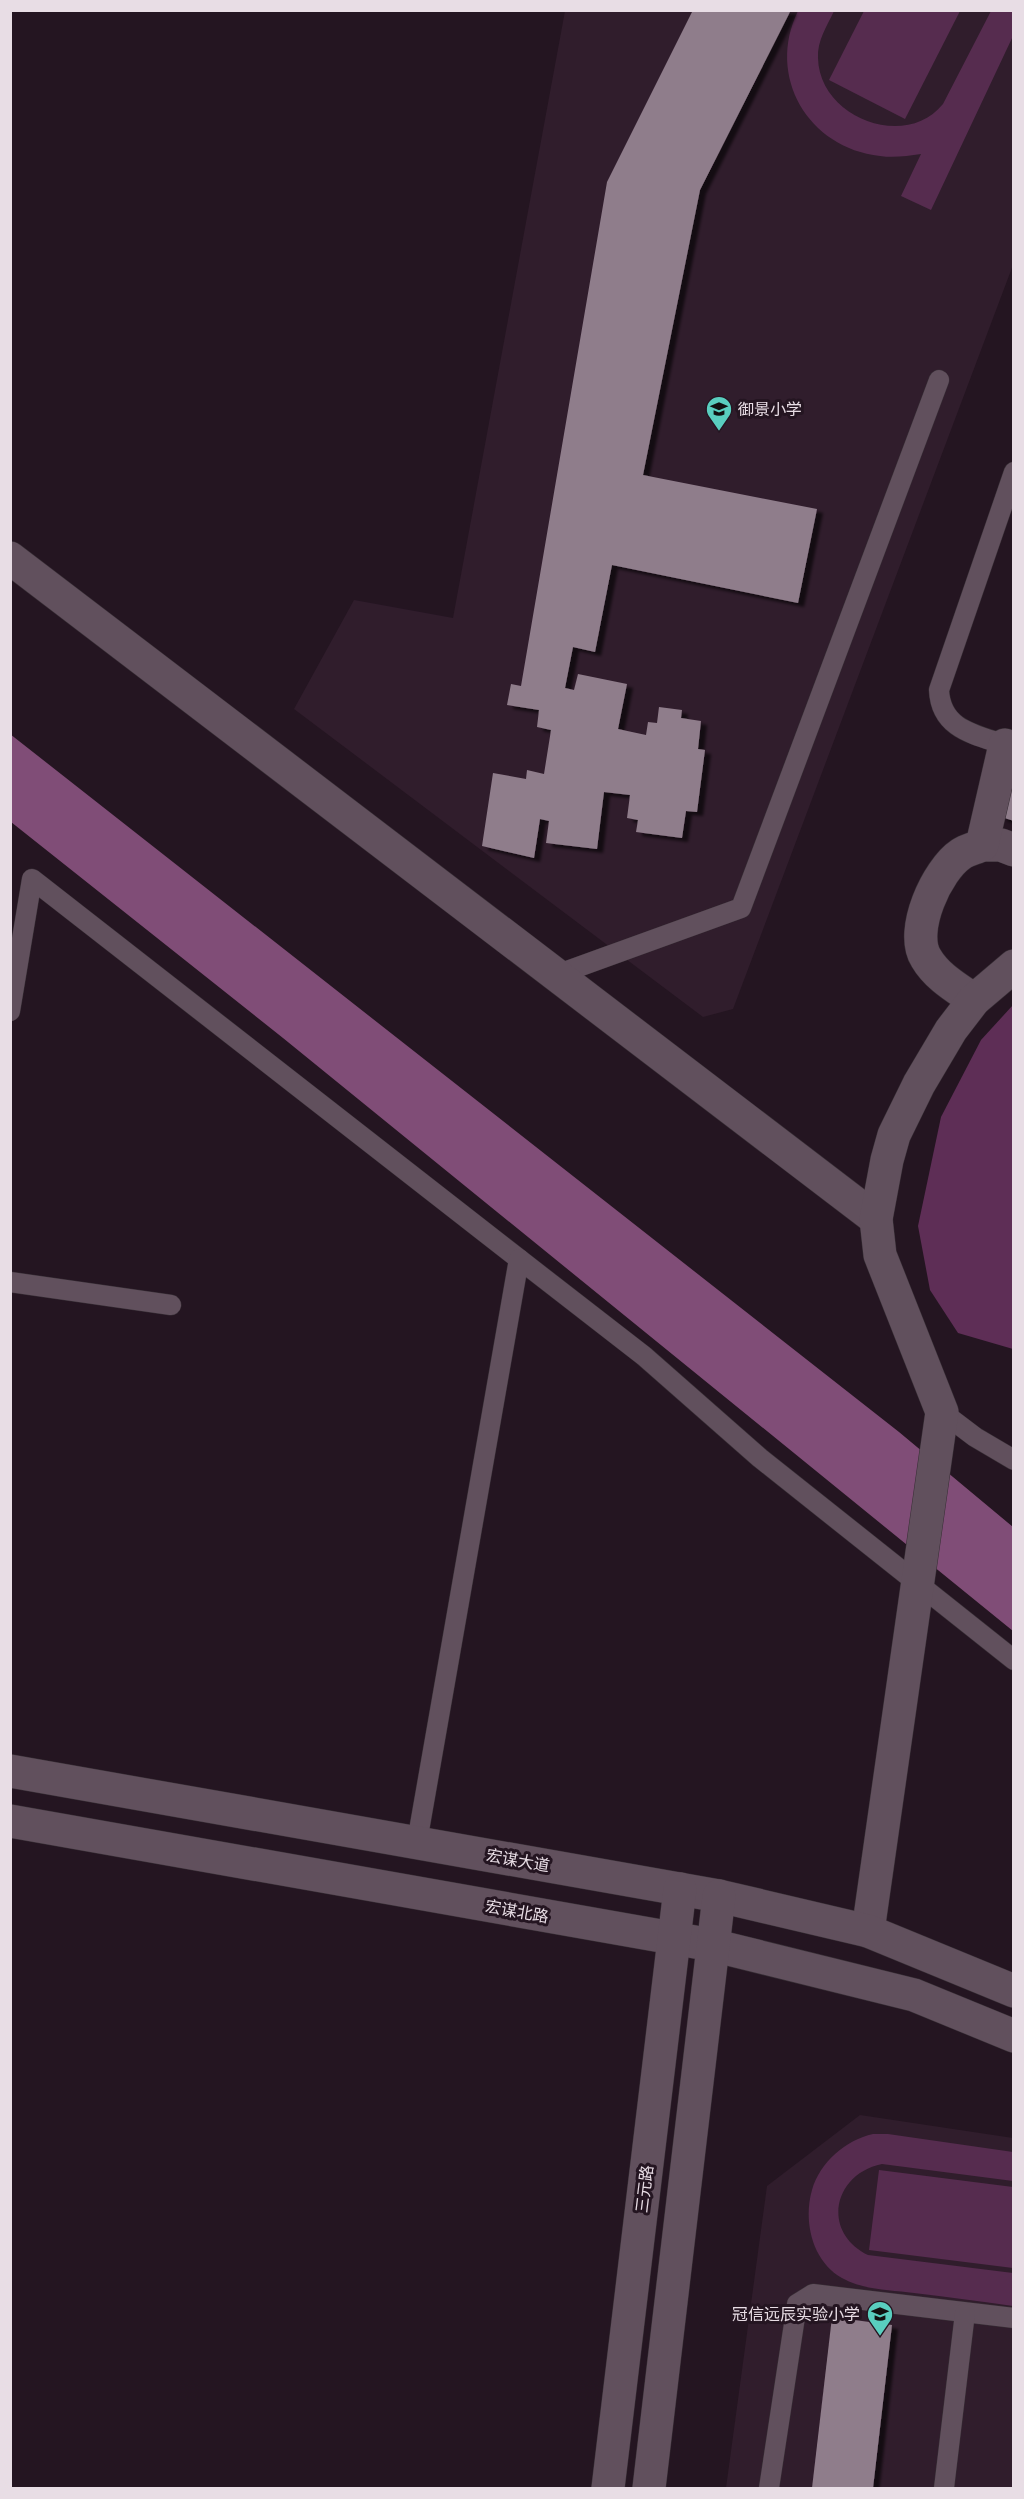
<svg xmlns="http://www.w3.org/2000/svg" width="1024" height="2499" font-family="'Roboto Condensed','Noto Sans SC',sans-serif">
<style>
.built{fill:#301d2c}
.green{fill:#562c4f}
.forest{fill:#5e2e56}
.water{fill:#804d77}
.building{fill:#8f7d8b;filter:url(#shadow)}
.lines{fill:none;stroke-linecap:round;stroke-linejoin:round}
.service-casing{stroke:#382f36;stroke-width:21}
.minor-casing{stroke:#382f36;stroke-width:34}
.secondary-casing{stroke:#382f36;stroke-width:34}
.service{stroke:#61505d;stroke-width:20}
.minor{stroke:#61505d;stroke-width:33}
.secondary{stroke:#61505d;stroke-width:33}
.labels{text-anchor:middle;stroke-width:6;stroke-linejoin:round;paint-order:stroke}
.poi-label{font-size:16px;fill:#e8dde5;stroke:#241521;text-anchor:start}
.street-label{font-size:16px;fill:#e8dde5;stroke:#241521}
</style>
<defs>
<filter id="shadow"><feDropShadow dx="6" dy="4" stdDeviation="1.5" flood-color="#0009"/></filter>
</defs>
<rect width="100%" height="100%" fill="#241521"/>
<g class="built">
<path d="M 565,11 L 1013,11 L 1013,265 L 733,1009 L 703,1017 L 294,709 L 354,600 L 453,618 Z"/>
<path d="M 860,2115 L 1013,2138 L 1013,2488 L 726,2488 L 767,2186 Z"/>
</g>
<g class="green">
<path d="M 798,11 L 834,11 C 827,26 817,41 818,58 C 819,117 905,151 943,104 L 991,11 L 1013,11 L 1013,36 L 931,210 L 901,196 L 921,154 C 907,156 894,158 880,156 C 808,148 766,76 798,11 Z"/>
<path d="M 864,11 L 960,11 L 905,119 L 829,80 Z"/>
<path d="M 873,2134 L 888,2134 L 1013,2152 L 1013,2181 L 882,2164 C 833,2174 821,2232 868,2255 L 1013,2273 L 1013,2306 C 980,2301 947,2297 914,2293 C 890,2290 863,2290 842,2278 C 812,2261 803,2221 812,2190 C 820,2162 846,2140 873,2134 Z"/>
<path d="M 879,2170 L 1013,2187 L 1013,2268 L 869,2250 Z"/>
</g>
<path class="forest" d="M 1013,1005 L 1013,1349 L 958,1333 L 930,1290 L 918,1226 L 941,1117 L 981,1040 Z"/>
<path class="water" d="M 10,734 L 899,1432 L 1013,1527 L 1013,1631 L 283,1038 L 11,822 Z"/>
<g class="building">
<path d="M 693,10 L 791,10 L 700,190 L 643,475 L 817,509 L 798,603 L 612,565 L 595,652 L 573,647 L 565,688 L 574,690 L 578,674 L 627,684 L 618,729 L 646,735 L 648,722 L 657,723 L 659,707 L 682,710 L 681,718 L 701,721 L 698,749 L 705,750 L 697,812 L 686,811 L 682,838 L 636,832 L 638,820 L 627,818 L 630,795 L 604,792 L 597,849 L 546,843 L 549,821 L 540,819 L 534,858 L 482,846 L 493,773 L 526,779 L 527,770 L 544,774 L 551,730 L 537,727 L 539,710 L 507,705 L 511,684 L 521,686 L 607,182 Z"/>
<path d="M 1014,777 L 1014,821 L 1001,817 Z"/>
<path d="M 832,2317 L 892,2325 L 873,2488 L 812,2488 Z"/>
</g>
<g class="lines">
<g class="service-casing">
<g id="service">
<path d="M 1014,472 L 939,690 C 941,733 981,735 1014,748"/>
<path d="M 556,975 L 741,908 L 939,380"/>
<path d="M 10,1011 L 32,879 L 519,1259"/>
<path d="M 10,1282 L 171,1305"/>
<path d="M 942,1412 L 975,1437 L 1014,1460"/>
<path d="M 417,1842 L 519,1259 L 644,1356 L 760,1458 L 1014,1660"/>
<path d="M 769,2488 L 797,2304 L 813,2294 L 1014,2318"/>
<path d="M 944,2488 L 965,2313"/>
</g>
</g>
<g class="minor-casing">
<g id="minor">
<path d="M 10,558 L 876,1219"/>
<path d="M 982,845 L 1001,845 L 1014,850"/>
<path d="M 974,1000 C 957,988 937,977 926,958 C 909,931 937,870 961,854 C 967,850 976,848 982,845 L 1005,745"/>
<path d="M 868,1931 L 942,1412 L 880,1255 L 876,1219 L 887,1160 L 894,1135 L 919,1084 L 951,1030 L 974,1000 L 1014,966"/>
</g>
</g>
<g class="secondary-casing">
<g id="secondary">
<path d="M 10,1771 L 719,1896 L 868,1931 L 1014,1991"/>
<path d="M 10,1821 L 712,1945 L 914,1995 L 1014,2036"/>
<path d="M 608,2488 L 680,1889"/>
<path d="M 649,2488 L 719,1896"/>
</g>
</g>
<use href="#service" class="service"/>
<use href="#minor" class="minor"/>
<use href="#secondary" class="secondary"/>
</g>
<defs>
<g id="school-pin" transform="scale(1.35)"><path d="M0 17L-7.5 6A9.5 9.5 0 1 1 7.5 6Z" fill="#59cebf" stroke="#241521"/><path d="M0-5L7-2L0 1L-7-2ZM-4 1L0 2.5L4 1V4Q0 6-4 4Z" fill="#111"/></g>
</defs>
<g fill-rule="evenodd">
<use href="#school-pin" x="719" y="409"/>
<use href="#school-pin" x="880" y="2314"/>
</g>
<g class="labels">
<g class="poi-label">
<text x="738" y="415">御景小学</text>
<text x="860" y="2320" text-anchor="end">冠信远辰实验小学</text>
</g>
<g class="street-label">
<text transform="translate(518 1860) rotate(10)" y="6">宏谋大道</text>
<text transform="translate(517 1911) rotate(10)" y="6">宏谋北路</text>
<text transform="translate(644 2189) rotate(-83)" y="6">三元路</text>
</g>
</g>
<rect width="1024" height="2499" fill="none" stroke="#e8dde5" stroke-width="24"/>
</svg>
